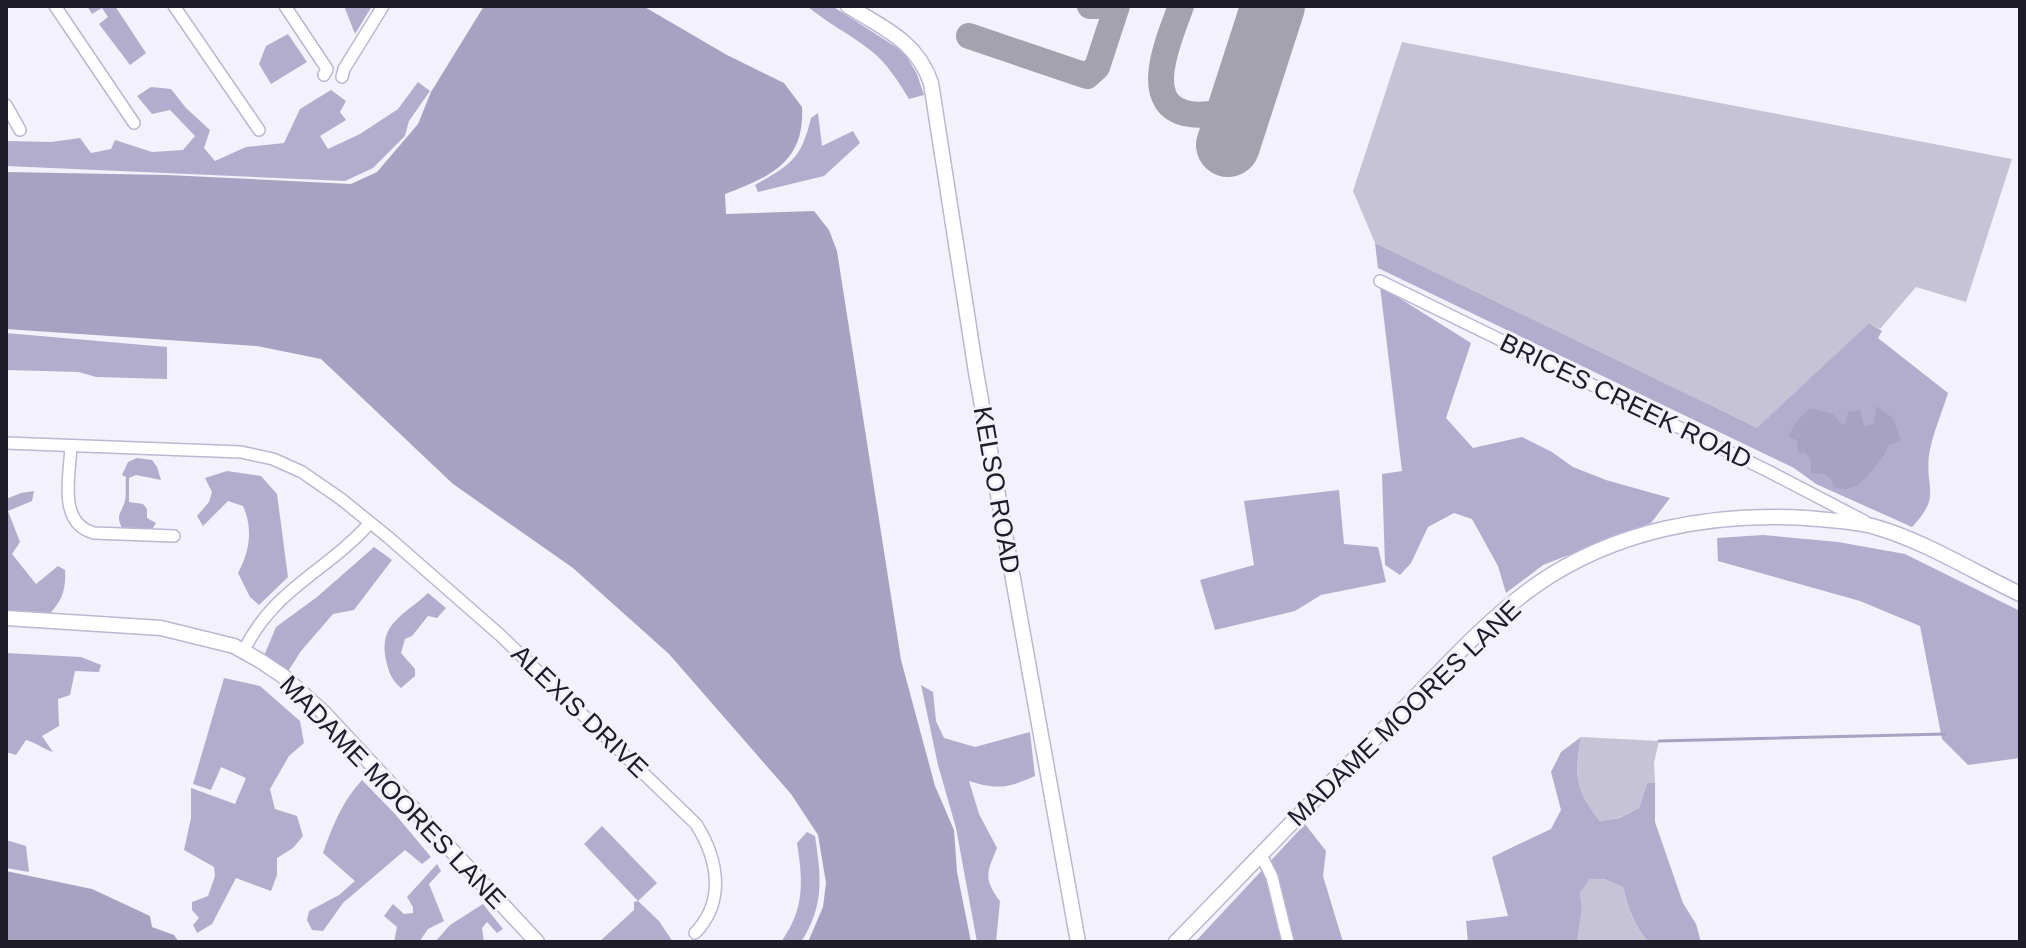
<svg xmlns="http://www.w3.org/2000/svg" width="2026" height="948" font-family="Arial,sans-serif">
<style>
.green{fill:#c7c3d7}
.forest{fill:#b3adcd}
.water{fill:#a7a2c1}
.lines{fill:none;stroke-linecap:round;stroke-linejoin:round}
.stream{stroke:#a7a2c1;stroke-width:3}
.taxiway{stroke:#a4a2ad;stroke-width:26}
.runway{stroke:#a4a2ad;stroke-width:64}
.minor-casing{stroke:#bcb7d3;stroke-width:14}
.tertiary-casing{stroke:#bcb7d3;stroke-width:17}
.minor{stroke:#fff;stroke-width:11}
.tertiary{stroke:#fff;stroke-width:14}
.labels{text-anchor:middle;stroke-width:6;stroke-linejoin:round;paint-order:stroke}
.street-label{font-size:26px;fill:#1e1c26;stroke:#f3f1fc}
</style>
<rect width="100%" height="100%" fill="#f3f1fc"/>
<g class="green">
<path d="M 1402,42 L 2012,159 L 1966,302 L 1916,287 L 1880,329 L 1869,323 L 1757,429 L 1375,243 L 1353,191 Z"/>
<path d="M 1581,737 L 1659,741 L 1654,763 L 1655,783 L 1647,783 L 1639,808 L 1618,818 L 1600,821 C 1575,789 1574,776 1581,737 Z"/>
<path d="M 1590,879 L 1604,879 L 1623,887 C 1628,909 1634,925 1648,942 L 1577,942 L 1582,909 L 1580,893 Z"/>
</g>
<g class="forest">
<path d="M 87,6 L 115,6 L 146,53 L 130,65 L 99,24 L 108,17 L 102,8 L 92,14 Z"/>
<path d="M 344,6 L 372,6 L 355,34 Z"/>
<path d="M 807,6 L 832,6 L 904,52 L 917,74 L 924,95 L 909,99 C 898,81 887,63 870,50 C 850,34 827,23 807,6 Z"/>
<path d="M 288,34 L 307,62 L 271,84 L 259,64 L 266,46 Z"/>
<path d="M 418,82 L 430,91 L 409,121 L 405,136 L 373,168 L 345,181 L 6,166 L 6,141 L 51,142 L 80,138 L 91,153 L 111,149 L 115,140 L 152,152 L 183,150 L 195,136 L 170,110 L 152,114 L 137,96 L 151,87 L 171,89 L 186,108 L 210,130 L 204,148 L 215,161 L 246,147 L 284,143 L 300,109 L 331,90 L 346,101 L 340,112 L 346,120 L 320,136 L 328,149 L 360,134 L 398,109 Z"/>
<path d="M 818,113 L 822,146 L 853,131 L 860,143 L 824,176 L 758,192 L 755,185 C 790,165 801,160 811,118 Z"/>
<path d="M 1375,243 L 1757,428 L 1869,323 L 1882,331 L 1878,338 L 1948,393 C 1942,413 1932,435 1929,455 C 1925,491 1942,495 1912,527 L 1816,484 L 1794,468 L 1378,268 Z"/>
<path d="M 1380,286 L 1471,343 L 1446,418 L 1473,448 L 1522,437 L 1552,452 L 1573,467 L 1606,480 L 1670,498 L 1651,523 L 1543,565 L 1506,593 L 1498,566 L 1472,519 L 1454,513 L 1428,527 L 1411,563 L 1400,575 L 1385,565 L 1382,474 L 1402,471 Z"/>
<path d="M 6,333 L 167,347 L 167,379 L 96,377 L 79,372 L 6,370 Z"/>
<path d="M 137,458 L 152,460 L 157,467 L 161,480 L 136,475 L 129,478 L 129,502 L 143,504 L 147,509 L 147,518 L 156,523 L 153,528 L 122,528 C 116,515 120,515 124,504 C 127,497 125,484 126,477 L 122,475 L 128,462 Z"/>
<path d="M 227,471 L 261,476 L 277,494 L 288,577 L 259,605 L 250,597 L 238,573 C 250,551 253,528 243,506 L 228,501 L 203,526 L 197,516 L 209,502 L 212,492 L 205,478 Z"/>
<path d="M 1339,490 L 1344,544 L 1378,547 L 1386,582 L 1321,595 L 1295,611 L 1215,630 L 1200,580 L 1254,565 L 1244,501 Z"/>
<path d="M 34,491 L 32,501 L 8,511 L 20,542 L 12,554 L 36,584 L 58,566 L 65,570 C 66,591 62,602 47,616 L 6,613 L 6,499 L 21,493 Z"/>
<path d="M 1763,535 L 1838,542 L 1905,554 L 2020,611 L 2020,758 L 1968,765 L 1942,739 L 1920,626 L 1860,601 L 1718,561 L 1717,538 Z"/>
<path d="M 374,547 L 392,560 L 354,610 L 333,614 L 301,651 L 287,673 L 264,656 L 276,627 L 317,597 Z"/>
<path d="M 428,593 L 446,608 L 437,618 L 428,616 L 412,636 L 405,639 L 401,653 L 415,669 L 415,676 L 401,688 C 391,679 389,673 386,660 C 378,623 405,615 428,593 Z"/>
<path d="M 6,653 L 81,657 L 101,665 L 99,672 L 75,671 L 70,695 L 58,699 L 59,726 L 42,736 L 53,752 C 43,749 37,743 26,740 L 16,755 L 6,752 Z"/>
<path d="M 224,678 L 260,686 L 300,721 L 304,743 L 289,756 L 270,789 L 275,809 L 297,816 L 303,836 L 293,848 L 277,858 L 277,875 L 271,891 L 236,878 L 212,924 L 197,933 L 193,925 L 199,918 L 192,910 L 192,902 L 208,896 L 215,876 L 214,867 L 184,850 L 191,818 L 191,788 L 235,804 L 246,778 L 221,767 L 211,790 L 193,784 Z"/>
<path d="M 921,685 L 933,692 L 936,721 L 944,738 L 975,747 L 1030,732 L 1035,776 C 1008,788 998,790 969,781 L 979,814 L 997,848 C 987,872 983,879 1000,901 L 996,942 L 977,942 L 956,828 L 938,765 Z"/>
<path d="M 1581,737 C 1574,776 1575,789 1600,821 L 1619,818 L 1639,808 L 1647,783 L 1655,783 L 1655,822 L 1683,903 L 1696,924 L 1701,942 L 1648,942 C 1634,925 1628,908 1623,887 L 1604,879 L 1590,879 L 1580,893 L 1582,909 L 1577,942 L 1468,942 L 1466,921 L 1508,916 L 1492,857 L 1551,829 L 1561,810 L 1551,772 L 1561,752 Z"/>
<path d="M 362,780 L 395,814 L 431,857 L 422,864 L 405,850 L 343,903 L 323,931 L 312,930 L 307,920 L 309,911 L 339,895 L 355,881 L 323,853 C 333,825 342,802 362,780 Z"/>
<path d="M 1305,824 L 1326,851 L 1323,876 L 1343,942 L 1195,942 Z"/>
<path d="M 602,826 L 657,883 L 638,901 L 659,921 L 673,942 L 599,942 L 634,910 L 634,902 L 638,901 L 584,844 Z"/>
<path d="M 807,832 L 815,836 C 821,877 825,905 801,942 L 781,942 C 805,909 803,881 797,843 Z"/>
<path d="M 6,840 L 26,846 L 29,872 L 6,868 Z"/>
<path d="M 437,864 L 441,871 L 429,884 L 444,921 L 428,929 L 419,942 L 394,942 L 397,927 L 384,916 L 393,904 L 404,914 L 413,913 L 413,907 L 407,897 Z"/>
<path d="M 483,904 L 503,929 L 497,933 L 487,922 L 482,928 L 484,942 L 435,942 L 450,925 Z"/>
</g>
<g class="water">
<path d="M 484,6 L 643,6 L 727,55 L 784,83 L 802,107 C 805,162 770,177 725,194 L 726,214 L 814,211 L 829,230 L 837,251 L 901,660 L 935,786 L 954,830 L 957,872 L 971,942 L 808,942 L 823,907 L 826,883 L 818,835 L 791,794 L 669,654 L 573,568 L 453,484 L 321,359 L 257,346 L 6,329 L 6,172 L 167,175 L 351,184 L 377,172 L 418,124 L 431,92 Z"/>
<path d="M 1876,406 L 1893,418 L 1901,441 L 1887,446 L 1887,451 C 1874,468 1858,497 1833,487 L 1831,479 L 1824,474 L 1811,473 L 1811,460 L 1806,453 L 1798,453 L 1797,441 L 1788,436 L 1797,421 L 1810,408 L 1833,414 L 1840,423 L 1845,424 L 1848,412 L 1860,410 L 1864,426 L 1874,424 Z"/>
<path d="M 6,871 L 92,889 L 150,916 L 152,927 L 174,935 L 179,942 L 6,942 Z"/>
</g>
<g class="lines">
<path class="stream" d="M 1659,741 L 1945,734"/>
<g class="taxiway">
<path d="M 1090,6 L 1097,6"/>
<path d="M 1181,6 C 1171,35 1137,106 1190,114 C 1206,117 1224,111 1240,109"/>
<path d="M 969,36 L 1087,76 L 1097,67 L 1117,6"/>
</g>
<path class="runway" d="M 1228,145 L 1273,6"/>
<g class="minor-casing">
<g id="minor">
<path d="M 55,6 L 134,123"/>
<path d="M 174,6 L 259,130"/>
<path d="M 285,6 L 327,69 L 324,75"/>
<path d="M 342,77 L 344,69 L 383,6"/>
<path d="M 6,105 L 20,130"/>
<path d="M 1380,281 L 1768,471 L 1864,521"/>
<path d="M 6,443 L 241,452 L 273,459 L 302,472 L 341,499 L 388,537 L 500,635 L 696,824 C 718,859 726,901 695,933"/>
<path d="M 71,446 C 70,475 57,523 94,533 L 174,536"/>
<path d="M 243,652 C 274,588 325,573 370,523"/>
<path d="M 1261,855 L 1272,877 L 1288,942"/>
</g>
</g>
<g class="tertiary-casing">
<g id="tertiary">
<path d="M 848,6 C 883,28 917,41 931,83 L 976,372 L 1078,942"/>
<path d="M 6,618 L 161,628 L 234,646 L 259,660 L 283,676 L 323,712 L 537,942"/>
<path d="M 1176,942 C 1246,870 1316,797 1387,726 C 1435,678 1480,625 1536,585 C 1615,530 1712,512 1806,518 C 1828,520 1850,521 1872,526 C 1923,540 1972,571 2020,594"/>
</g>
</g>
<use href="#minor" class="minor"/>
<use href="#tertiary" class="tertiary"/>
</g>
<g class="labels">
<g class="street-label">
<text transform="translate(1626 401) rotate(26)" y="9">BRICES CREEK ROAD</text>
<text transform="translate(997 490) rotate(80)" y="9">KELSO ROAD</text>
<text transform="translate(580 711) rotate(44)" y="9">ALEXIS DRIVE</text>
<text transform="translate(1404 713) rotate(-44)" y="9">MADAME MOORES LANE</text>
<text transform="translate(393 792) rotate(46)" y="9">MADAME MOORES LANE</text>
</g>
</g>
<rect width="2026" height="948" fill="none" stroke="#1e1c26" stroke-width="16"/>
</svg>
